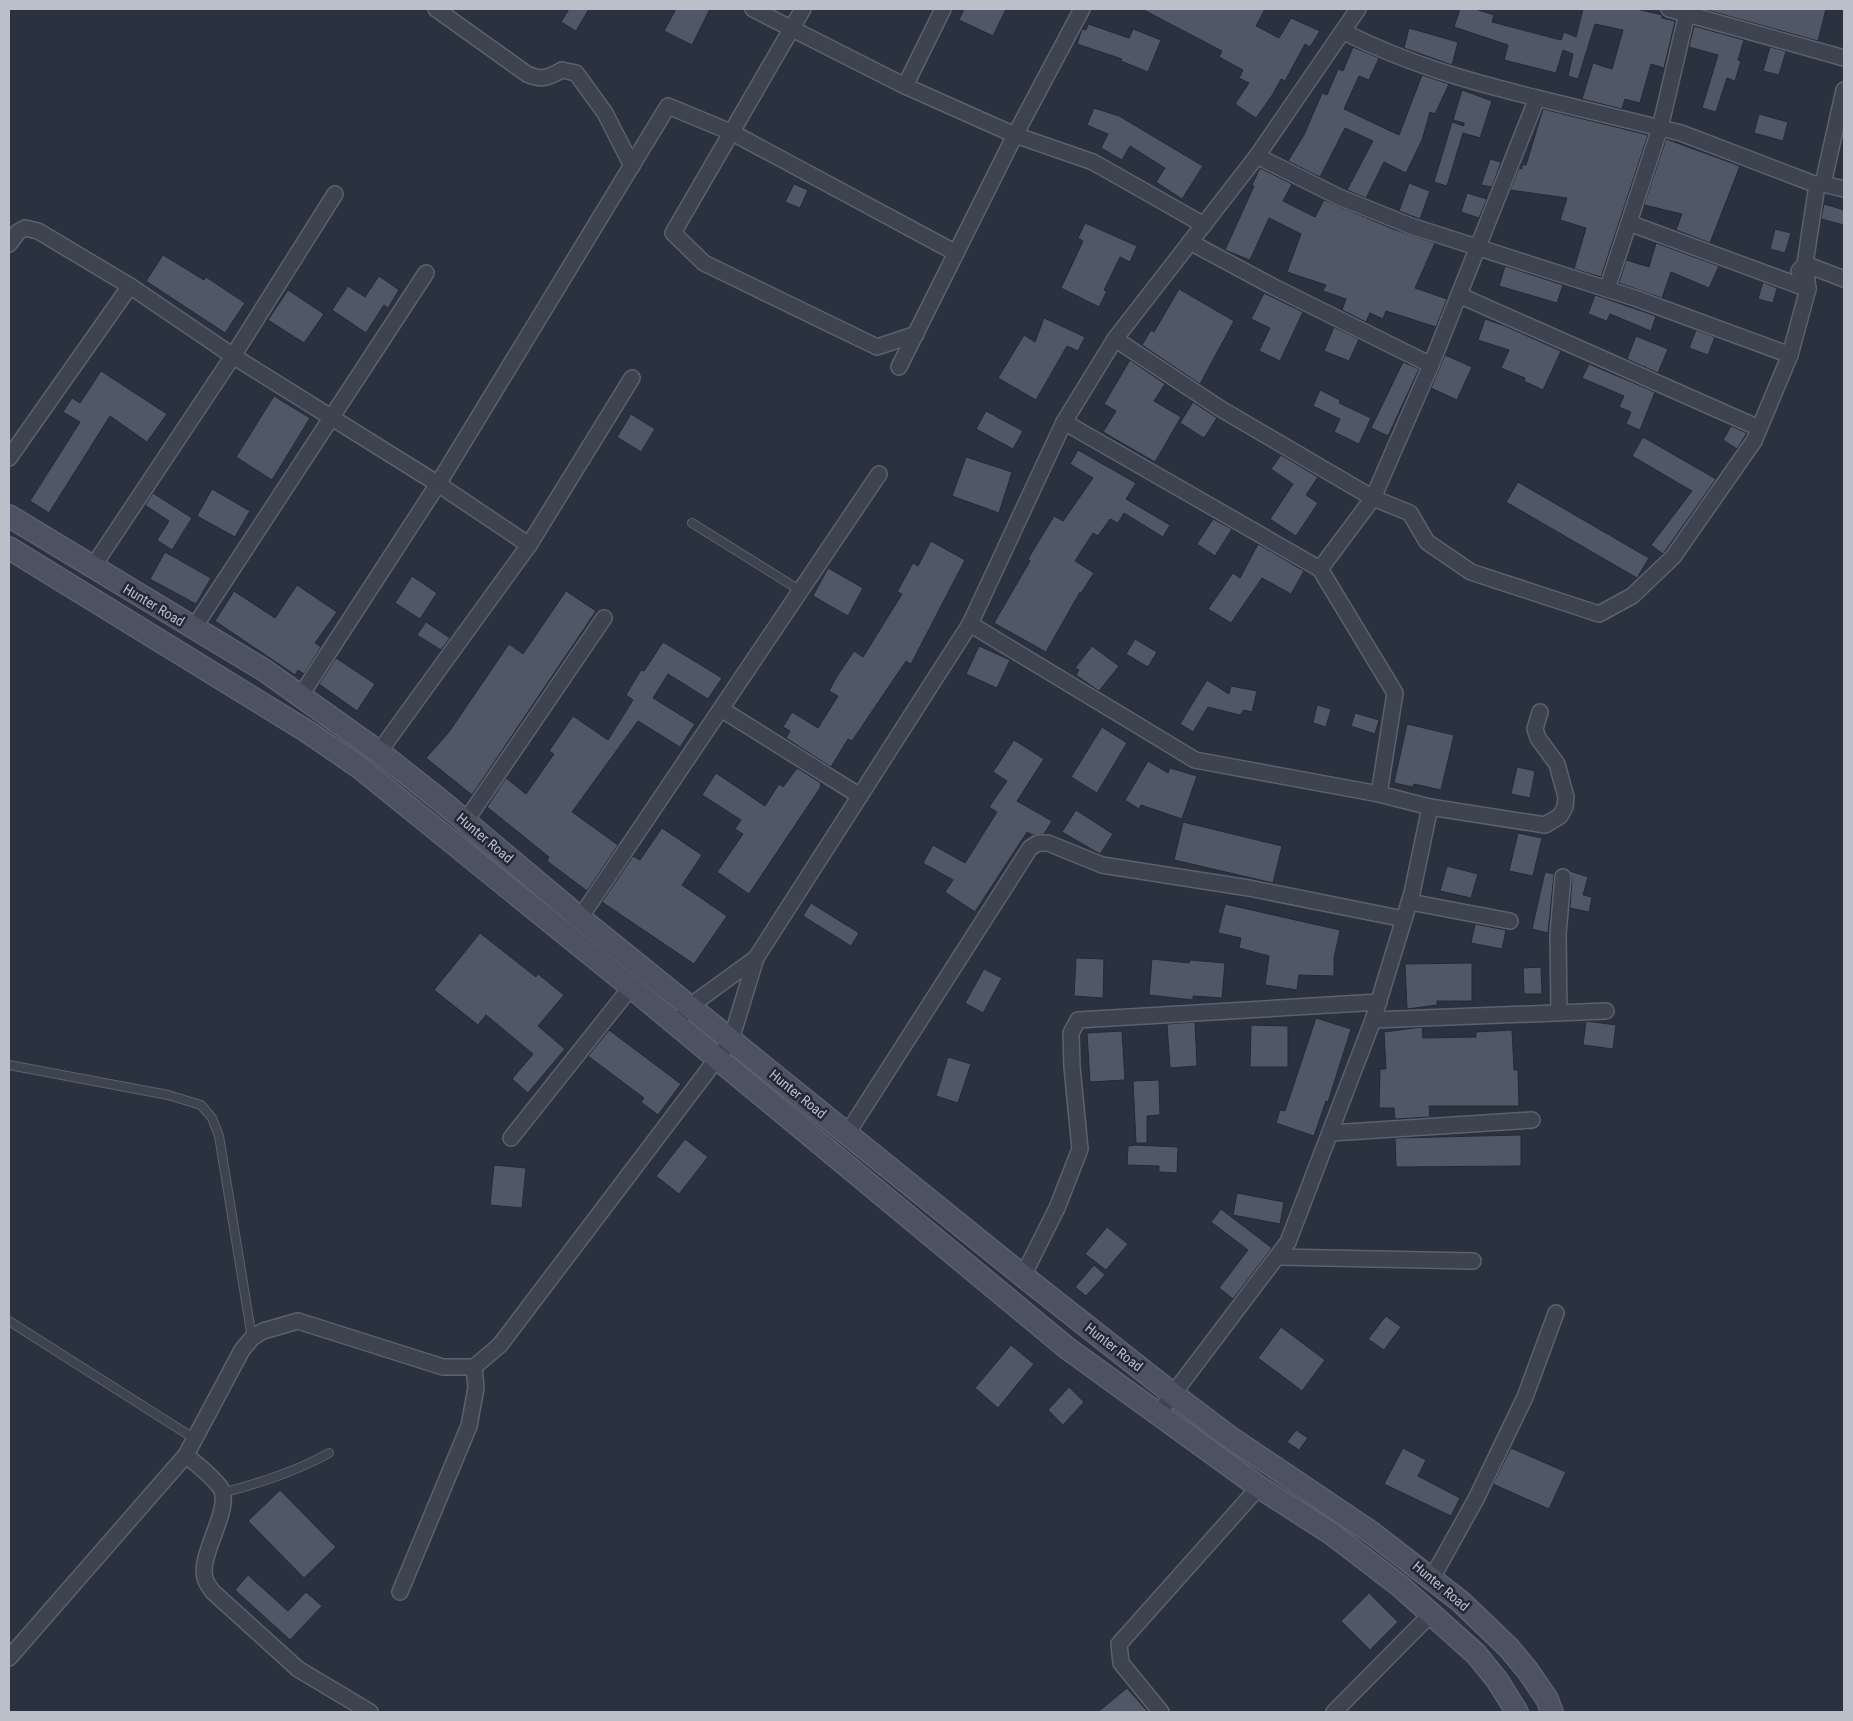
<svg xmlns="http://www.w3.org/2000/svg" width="1853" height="1721" font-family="'Roboto Condensed',sans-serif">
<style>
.building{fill:#505868;stroke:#242a37}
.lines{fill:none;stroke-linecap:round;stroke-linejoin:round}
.service-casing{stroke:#5b616d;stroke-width:10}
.minor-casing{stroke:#5b616d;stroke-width:18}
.secondary-casing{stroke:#5b616d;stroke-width:24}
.service{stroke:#3e4350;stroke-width:8}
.minor{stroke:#3e4350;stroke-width:15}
.secondary{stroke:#4c5262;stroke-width:21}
.labels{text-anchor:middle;stroke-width:5;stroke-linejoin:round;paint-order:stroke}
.street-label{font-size:14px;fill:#babfca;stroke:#222835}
</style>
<rect width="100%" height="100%" fill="#2a313f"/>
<g class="building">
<path d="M 569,9 L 589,9 L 576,31 L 561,22 Z"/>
<path d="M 676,9 L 710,9 L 692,45 L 664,31 Z"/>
<path d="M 964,9 L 1006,9 L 993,36 L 959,20 Z"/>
<path d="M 1142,9 L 1265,9 L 1256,26 L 1279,38 L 1291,18 L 1320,31 L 1310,47 L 1305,44 L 1285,81 L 1281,79 L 1273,94 L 1256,118 L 1235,104 L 1249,83 L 1239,78 L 1243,70 L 1219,57 L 1222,51 Z"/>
<path d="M 1460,9 L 1475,9 L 1494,15 L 1492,22 L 1561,40 L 1564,32 L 1576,37 L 1583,9 L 1637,9 L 1662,15 L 1662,18 L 1675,21 L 1664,68 L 1651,64 L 1640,103 L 1625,99 L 1622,109 L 1582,99 L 1593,63 L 1612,69 L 1623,30 L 1595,24 L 1578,79 L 1568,76 L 1573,54 L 1563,50 L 1556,73 L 1504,60 L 1508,45 L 1454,27 Z"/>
<path d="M 1703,9 L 1826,9 L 1818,41 Z"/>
<path d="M 1088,24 L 1129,38 L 1133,29 L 1161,40 L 1148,72 L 1121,61 L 1122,59 L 1077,44 L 1082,29 L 1086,30 Z"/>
<path d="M 1694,26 L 1744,40 L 1738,60 L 1741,61 L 1735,81 L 1727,78 L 1716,112 L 1702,108 L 1718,55 L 1689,47 Z"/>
<path d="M 1409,28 L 1458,42 L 1452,65 L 1404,48 Z"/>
<path d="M 1353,47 L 1379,58 L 1369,80 L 1359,76 L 1344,109 L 1399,135 L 1422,75 L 1449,84 L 1435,114 L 1430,112 L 1422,140 L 1406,173 L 1384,162 L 1366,198 L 1347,190 L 1373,141 L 1345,128 L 1320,177 L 1288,161 L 1304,135 L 1322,93 L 1327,95 L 1338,69 L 1343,71 Z"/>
<path d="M 1770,47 L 1786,51 L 1779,75 L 1763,71 Z"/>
<path d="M 1462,90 L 1492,101 L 1480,138 L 1463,133 L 1447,186 L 1434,182 L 1452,122 L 1464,126 L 1464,123 L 1453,120 Z"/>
<path d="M 1094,108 L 1119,116 L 1203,166 L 1182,199 L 1156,182 L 1165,168 L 1130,146 L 1122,160 L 1101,148 L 1108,134 L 1087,125 Z"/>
<path d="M 1543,109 L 1648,135 L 1601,277 L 1574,269 L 1586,228 L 1560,220 L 1567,198 L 1510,190 L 1519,168 L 1522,169 L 1522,165 L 1526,165 Z"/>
<path d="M 1759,114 L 1788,122 L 1783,141 L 1754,133 Z"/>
<path d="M 1666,139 L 1740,166 L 1710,243 L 1676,230 L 1682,214 L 1644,205 Z"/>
<path d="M 1490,159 L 1501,162 L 1492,187 L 1481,185 Z"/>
<path d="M 1260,168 L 1292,184 L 1283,201 L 1315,217 L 1324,200 L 1393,229 L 1435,243 L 1415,288 L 1447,299 L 1436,327 L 1386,311 L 1383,319 L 1370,313 L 1366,322 L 1342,310 L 1346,299 L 1323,291 L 1326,285 L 1287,272 L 1301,234 L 1269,218 L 1250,260 L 1225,250 L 1254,186 L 1252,185 Z"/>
<path d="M 1409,183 L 1430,191 L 1420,219 L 1399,211 Z"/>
<path d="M 794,184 L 808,190 L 800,208 L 785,202 Z"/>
<path d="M 1467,193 L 1487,199 L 1479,218 L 1461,212 Z"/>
<path d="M 1824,204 L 1844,210 L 1844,225 L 1821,219 Z"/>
<path d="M 1085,223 L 1137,246 L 1130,262 L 1120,257 L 1104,290 L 1107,291 L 1099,307 L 1061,288 L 1083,241 L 1078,238 Z"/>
<path d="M 1775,229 L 1791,233 L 1785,253 L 1770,249 Z"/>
<path d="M 1656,243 L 1719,266 L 1709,288 L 1671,272 L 1662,298 L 1619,283 L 1626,260 L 1649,267 Z"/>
<path d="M 163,255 L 204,280 L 206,277 L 245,303 L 225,333 L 146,281 Z"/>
<path d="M 1505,266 L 1563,285 L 1557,303 L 1499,286 Z"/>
<path d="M 379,276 L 399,290 L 388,308 L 384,305 L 366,333 L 332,310 L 348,286 L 365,297 Z"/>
<path d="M 1763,282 L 1777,288 L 1773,303 L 1758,299 Z"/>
<path d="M 1179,289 L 1234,321 L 1200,384 L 1142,345 L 1151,330 L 1154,332 Z"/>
<path d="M 288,290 L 324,314 L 304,343 L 268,320 Z"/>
<path d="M 1264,293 L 1303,312 L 1280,361 L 1259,351 L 1270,328 L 1251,319 Z"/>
<path d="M 1595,295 L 1656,316 L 1651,331 L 1610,314 L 1607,321 L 1588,314 Z"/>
<path d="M 1044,318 L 1085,337 L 1078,351 L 1067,346 L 1036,400 L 998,378 L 1024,335 L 1035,342 Z"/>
<path d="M 1485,319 L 1505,326 L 1561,351 L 1543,390 L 1524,381 L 1525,378 L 1501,368 L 1509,350 L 1478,340 Z"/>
<path d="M 1334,327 L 1359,339 L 1349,361 L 1324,351 Z"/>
<path d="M 1696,330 L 1715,337 L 1708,355 L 1689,348 Z"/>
<path d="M 1636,336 L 1668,349 L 1658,373 L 1627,359 Z"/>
<path d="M 1445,355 L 1472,367 L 1457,400 L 1431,388 Z"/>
<path d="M 1130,360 L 1165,384 L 1154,401 L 1181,417 L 1155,462 L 1103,432 L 1116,411 L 1104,404 Z"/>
<path d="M 1403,362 L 1419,369 L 1388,436 L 1371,428 Z"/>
<path d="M 1589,364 L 1655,392 L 1640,430 L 1626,424 L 1631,412 L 1619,407 L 1624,396 L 1582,378 Z"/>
<path d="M 101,371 L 167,414 L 147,442 L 110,416 L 49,513 L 30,501 L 80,422 L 63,412 L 72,398 L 80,403 Z"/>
<path d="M 1320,390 L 1340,400 L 1339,403 L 1371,418 L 1359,444 L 1334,432 L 1340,419 L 1313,406 Z"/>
<path d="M 274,396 L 310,418 L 272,480 L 236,457 Z"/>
<path d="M 1193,402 L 1217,418 L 1204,438 L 1180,423 Z"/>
<path d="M 986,411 L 1023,431 L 1013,449 L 976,429 Z"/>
<path d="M 631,414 L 655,429 L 641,452 L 617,437 Z"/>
<path d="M 1731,426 L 1747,433 L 1737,449 L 1723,440 Z"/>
<path d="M 1643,437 L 1716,479 L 1663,554 L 1651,545 L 1692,491 L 1632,456 Z"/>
<path d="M 1078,450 L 1136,483 L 1126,499 L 1170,525 L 1163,537 L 1124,513 L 1118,523 L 1110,519 L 1098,536 L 1093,533 L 1075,561 L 1094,573 L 1081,593 L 1080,592 L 1046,652 L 994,623 L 1030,561 L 1028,559 L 1054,516 L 1063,521 L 1093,478 L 1070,464 Z"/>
<path d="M 1281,455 L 1318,477 L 1306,495 L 1318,503 L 1296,536 L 1270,519 L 1293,484 L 1271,469 Z"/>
<path d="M 966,457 L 1012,472 L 999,513 L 952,496 Z"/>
<path d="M 1518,482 L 1649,558 L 1637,578 L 1506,502 Z"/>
<path d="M 212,489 L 250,511 L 235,537 L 197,516 Z"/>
<path d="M 153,493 L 192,518 L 172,550 L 157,540 L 169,521 L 145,505 Z"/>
<path d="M 1213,519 L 1232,529 L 1215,556 L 1197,544 Z"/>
<path d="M 931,541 L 965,560 L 911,664 L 906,661 L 852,741 L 848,739 L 831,767 L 786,738 L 790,731 L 783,727 L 792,712 L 818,728 L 838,696 L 829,691 L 836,678 L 854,651 L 863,657 L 902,594 L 897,592 L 913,563 L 918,566 Z"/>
<path d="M 1258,544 L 1304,571 L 1291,594 L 1262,578 L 1231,623 L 1208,609 L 1233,573 L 1240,578 Z"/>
<path d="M 165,552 L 211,578 L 196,604 L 150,579 Z"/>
<path d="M 828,568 L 863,588 L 848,616 L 813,596 Z"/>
<path d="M 412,576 L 437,593 L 420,619 L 395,603 Z"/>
<path d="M 297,585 L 337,612 L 315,643 L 321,647 L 304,674 L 298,670 L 295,675 L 215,621 L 234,591 L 275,618 Z"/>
<path d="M 566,591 L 596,611 L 472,795 L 426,758 L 449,732 L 509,644 L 523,654 Z"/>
<path d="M 426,622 L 450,638 L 441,650 L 417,635 Z"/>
<path d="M 1135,639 L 1157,652 L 1148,667 L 1126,654 Z"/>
<path d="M 663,642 L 722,678 L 708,699 L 668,674 L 653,698 L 695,724 L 680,747 L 638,721 L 572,812 L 618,845 L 587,891 L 547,861 L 549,857 L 487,807 L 506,778 L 526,794 L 554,754 L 549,751 L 573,716 L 608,740 L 633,700 L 626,695 L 641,670 L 644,671 Z"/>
<path d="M 979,646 L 1010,660 L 997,688 L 966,674 Z"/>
<path d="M 1092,646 L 1119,666 L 1099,691 L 1076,675 L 1079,670 L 1075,668 Z"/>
<path d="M 336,658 L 375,684 L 357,711 L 319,684 Z"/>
<path d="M 1207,680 L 1229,694 L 1231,686 L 1257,691 L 1252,712 L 1244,710 L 1240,715 L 1208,707 L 1193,732 L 1180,724 Z"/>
<path d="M 1317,705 L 1331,709 L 1326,727 L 1313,723 Z"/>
<path d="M 1355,713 L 1379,720 L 1375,734 L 1351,726 Z"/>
<path d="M 1407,724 L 1454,735 L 1441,790 L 1414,784 L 1413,787 L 1394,783 Z"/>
<path d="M 1102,727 L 1127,743 L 1097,793 L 1071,777 Z"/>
<path d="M 1014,740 L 1044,759 L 1017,801 L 1052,821 L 1044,834 L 1033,835 L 1027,832 L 975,912 L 945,892 L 953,880 L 923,863 L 933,845 L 965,863 L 997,812 L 989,807 L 1007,781 L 993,772 Z"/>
<path d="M 1148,761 L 1168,773 L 1170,768 L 1197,776 L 1182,819 L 1141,805 L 1139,809 L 1125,800 Z"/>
<path d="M 1517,767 L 1535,771 L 1530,798 L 1511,794 Z"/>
<path d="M 797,768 L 821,783 L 820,788 L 749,894 L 717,872 L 743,834 L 735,829 L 741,820 L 702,795 L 716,773 L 765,806 L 779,784 L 783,787 Z"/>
<path d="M 1076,810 L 1113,834 L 1100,854 L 1062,832 Z"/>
<path d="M 1183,822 L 1282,846 L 1273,883 L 1174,860 Z"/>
<path d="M 662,828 L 702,855 L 682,885 L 727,916 L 694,964 L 602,902 L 633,856 L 640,860 Z"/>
<path d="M 1518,833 L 1542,838 L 1533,876 L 1509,871 Z"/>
<path d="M 1447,866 L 1478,874 L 1471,898 L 1440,891 Z"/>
<path d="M 1570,871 L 1588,877 L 1583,895 L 1592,897 L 1589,912 L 1570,908 L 1572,878 Z"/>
<path d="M 1545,872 L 1554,874 L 1548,933 L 1532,929 Z"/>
<path d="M 811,903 L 859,933 L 851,946 L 803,916 Z"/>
<path d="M 1225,904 L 1340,930 L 1334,958 L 1334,976 L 1299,975 L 1297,990 L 1265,985 L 1269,956 L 1239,948 L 1241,938 L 1218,933 Z"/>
<path d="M 1475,924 L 1506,930 L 1502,949 L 1471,943 Z"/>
<path d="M 480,933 L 536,977 L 538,974 L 564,995 L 538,1026 L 565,1049 L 528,1093 L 512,1079 L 533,1054 L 486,1015 L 478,1025 L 434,990 Z"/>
<path d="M 1076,958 L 1104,959 L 1103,998 L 1074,996 Z"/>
<path d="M 1152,959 L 1189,963 L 1190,960 L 1225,963 L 1222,998 L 1193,996 L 1193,1000 L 1149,995 Z"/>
<path d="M 1472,963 L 1472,1001 L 1437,1001 L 1437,1005 L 1407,1009 L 1405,964 Z"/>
<path d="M 1541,967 L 1542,994 L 1524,994 L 1523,968 Z"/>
<path d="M 984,969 L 1002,978 L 983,1013 L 965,1003 Z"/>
<path d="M 1316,1018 L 1351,1029 L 1328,1102 L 1326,1101 L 1314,1136 L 1276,1123 L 1280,1110 L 1285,1111 Z"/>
<path d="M 1586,1021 L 1616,1025 L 1613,1049 L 1583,1045 Z"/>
<path d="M 1195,1022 L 1197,1066 L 1170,1068 L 1167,1024 Z"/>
<path d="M 1251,1025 L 1288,1026 L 1288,1067 L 1250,1067 Z"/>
<path d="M 1422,1027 L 1423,1038 L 1476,1037 L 1476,1032 L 1512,1030 L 1514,1070 L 1518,1070 L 1519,1106 L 1429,1106 L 1430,1117 L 1395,1119 L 1394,1108 L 1379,1108 L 1380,1069 L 1386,1069 L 1384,1032 Z"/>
<path d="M 609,1030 L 681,1084 L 658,1115 L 641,1102 L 644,1098 L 588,1056 Z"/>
<path d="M 1122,1031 L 1125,1080 L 1090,1082 L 1087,1033 Z"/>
<path d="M 948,1057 L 971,1064 L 958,1103 L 936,1096 Z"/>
<path d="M 1159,1080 L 1160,1115 L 1147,1116 L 1147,1143 L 1136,1143 L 1133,1081 Z"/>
<path d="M 1521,1135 L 1521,1166 L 1396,1167 L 1395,1138 Z"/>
<path d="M 685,1139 L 708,1157 L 679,1194 L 656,1176 Z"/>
<path d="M 1136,1145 L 1178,1147 L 1177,1173 L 1159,1172 L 1159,1166 L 1127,1165 L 1128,1146 Z"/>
<path d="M 494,1165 L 526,1168 L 522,1208 L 490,1205 Z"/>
<path d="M 1237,1193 L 1284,1202 L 1280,1224 L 1233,1215 Z"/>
<path d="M 1221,1209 L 1272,1248 L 1233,1299 L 1219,1288 L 1248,1250 L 1211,1222 Z"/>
<path d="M 1107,1227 L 1128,1244 L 1106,1270 L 1085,1254 Z"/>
<path d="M 1094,1265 L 1105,1275 L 1086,1296 L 1075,1287 Z"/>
<path d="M 1386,1316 L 1401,1327 L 1384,1350 L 1368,1339 Z"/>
<path d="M 1281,1327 L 1325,1360 L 1302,1391 L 1258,1358 Z"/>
<path d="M 1011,1345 L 1034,1364 L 998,1408 L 975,1388 Z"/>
<path d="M 1069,1387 L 1084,1402 L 1063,1425 L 1048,1410 Z"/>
<path d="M 1296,1430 L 1308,1438 L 1299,1450 L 1287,1442 Z"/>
<path d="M 1403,1448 L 1426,1460 L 1418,1476 L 1460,1498 L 1451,1516 L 1384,1484 Z"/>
<path d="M 1511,1448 L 1566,1472 L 1549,1509 L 1493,1484 Z"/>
<path d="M 280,1490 L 336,1547 L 304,1578 L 248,1521 Z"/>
<path d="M 248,1575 L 288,1611 L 306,1592 L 322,1606 L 290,1640 L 235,1590 Z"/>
<path d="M 1369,1593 L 1398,1622 L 1370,1650 L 1341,1621 Z"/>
<path d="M 1127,1688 L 1148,1712 L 1098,1712 Z"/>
</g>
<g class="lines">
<g class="service-casing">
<g id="service">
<path d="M 692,523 L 801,591"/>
<path d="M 9,1065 L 168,1095 L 201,1105 L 212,1118 L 219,1136 L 252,1338"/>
<path d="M 9,1321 L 195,1439"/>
<path d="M 222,1493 C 259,1483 295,1472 329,1453"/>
</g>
</g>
<g class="minor-casing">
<g id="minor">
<path d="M 436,9 L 527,74 C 542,81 549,77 562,70 L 576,73 L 605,113 L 632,166"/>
<path d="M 753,9 L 905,86 L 1015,135 L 1093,162 L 1204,225"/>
<path d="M 803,9 L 673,233 L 704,263 L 877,347 L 916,334"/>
<path d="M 1669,9 L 1844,58"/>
<path d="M 1344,32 C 1408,64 1468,81 1537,98"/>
<path d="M 905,86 L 943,9"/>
<path d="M 1257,156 L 1339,197 L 1411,226 L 1635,298 L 1790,355"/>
<path d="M 1823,184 L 1844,189"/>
<path d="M 1817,185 L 1823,184 L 1844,90"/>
<path d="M 1629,223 L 1808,289"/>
<path d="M 9,244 L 18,232 L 25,228 L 38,231 L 130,286 L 233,356 L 438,484 L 529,545 L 632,378"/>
<path d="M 1799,271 L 1805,264 L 1844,279"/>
<path d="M 1607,289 L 1660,128 L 1688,9"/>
<path d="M 1461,296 L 1759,428"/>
<path d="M 1115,339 L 1221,409 L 1373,498 L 1410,513 L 1427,542 L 1471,572 L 1599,614 L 1632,596 L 1673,557 L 1754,441 L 1790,355 L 1808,289 L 1805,264 L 1817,185 L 1681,133 L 1537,98 L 1431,365 L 1272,286 L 1190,242"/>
<path d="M 899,367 L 1015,135 L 1082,9"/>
<path d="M 1064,422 L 1320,569"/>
<path d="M 9,458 L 130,286"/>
<path d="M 92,568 L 233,356 L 335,194"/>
<path d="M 970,624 L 1195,760 L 1379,794 L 1430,807"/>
<path d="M 193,629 L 426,273"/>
<path d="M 301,695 L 438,484 L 668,106 L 733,133 L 956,253"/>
<path d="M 721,709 L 860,796"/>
<path d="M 379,752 L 529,545"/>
<path d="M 1379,794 L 1395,693 L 1320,569 L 1373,498 L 1431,365"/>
<path d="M 465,822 L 604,618"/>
<path d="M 1410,902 L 1510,921"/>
<path d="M 580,918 L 879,474"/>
<path d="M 1559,1013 L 1558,934 L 1563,877"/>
<path d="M 684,1014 L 690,1006 L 756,958"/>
<path d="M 1373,1020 L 1606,1011"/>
<path d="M 1331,1133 L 1532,1120"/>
<path d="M 847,1134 L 1030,848 L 1038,843 L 1048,843 L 1102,865 L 1249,888 L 1404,919"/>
<path d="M 511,1138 L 631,987"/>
<path d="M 1278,1257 L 1473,1261"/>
<path d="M 1023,1276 L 1057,1208 L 1080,1149 L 1072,1067 L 1071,1033 L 1078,1020 L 1379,1002"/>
<path d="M 1158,1414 L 1288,1242 L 1373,1020 L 1412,893 L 1430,807 L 1545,825 L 1560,816 L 1565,807 L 1566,797 L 1557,764 L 1538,738 L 1535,729 L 1540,712"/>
<path d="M 186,1455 C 197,1465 211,1475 220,1487 C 234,1507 198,1554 205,1578 C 206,1583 210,1588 213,1592 L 298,1669 L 370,1712"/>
<path d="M 1432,1578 L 1476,1499 L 1525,1397 L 1556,1313"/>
<path d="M 400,1592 L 469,1426 L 476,1388 L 474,1367"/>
<path d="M 9,1658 L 186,1455 L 242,1350 L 252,1338 L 263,1331 L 298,1321 L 443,1367 L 474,1367 L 500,1345 L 731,1040 L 756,958 L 970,624 L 1064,422 L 1115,339 L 1257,156 L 1358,9"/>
<path d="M 1161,1712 L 1121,1663 L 1119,1644 L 1259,1487"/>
<path d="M 1334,1712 L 1431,1614"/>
</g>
</g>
<g class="secondary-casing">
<g id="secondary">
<path d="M 9,516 L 264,670 L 379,752 L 441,801 L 580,918 L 1023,1276 L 1174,1395 L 1231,1438 L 1372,1533 L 1460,1601 L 1509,1648 L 1528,1671 L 1547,1699 L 1552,1712"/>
<path d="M 9,548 L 308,732 L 359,767 L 631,987 L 1067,1348 L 1259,1487 L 1332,1534 L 1400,1586 L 1476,1654 L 1497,1680 L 1517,1712"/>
</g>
</g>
<use href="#service" class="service"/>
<use href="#minor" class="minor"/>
<use href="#secondary" class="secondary"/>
</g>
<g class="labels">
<g class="street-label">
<text transform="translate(154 605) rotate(31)" y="5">Hunter Road</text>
<text transform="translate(485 838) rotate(40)" y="5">Hunter Road</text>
<text transform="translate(798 1094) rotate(39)" y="5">Hunter Road</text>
<text transform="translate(1114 1347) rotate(38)" y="5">Hunter Road</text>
<text transform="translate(1441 1586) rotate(40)" y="5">Hunter Road</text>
</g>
</g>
<rect width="1853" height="1721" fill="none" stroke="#babfca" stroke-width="20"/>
</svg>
